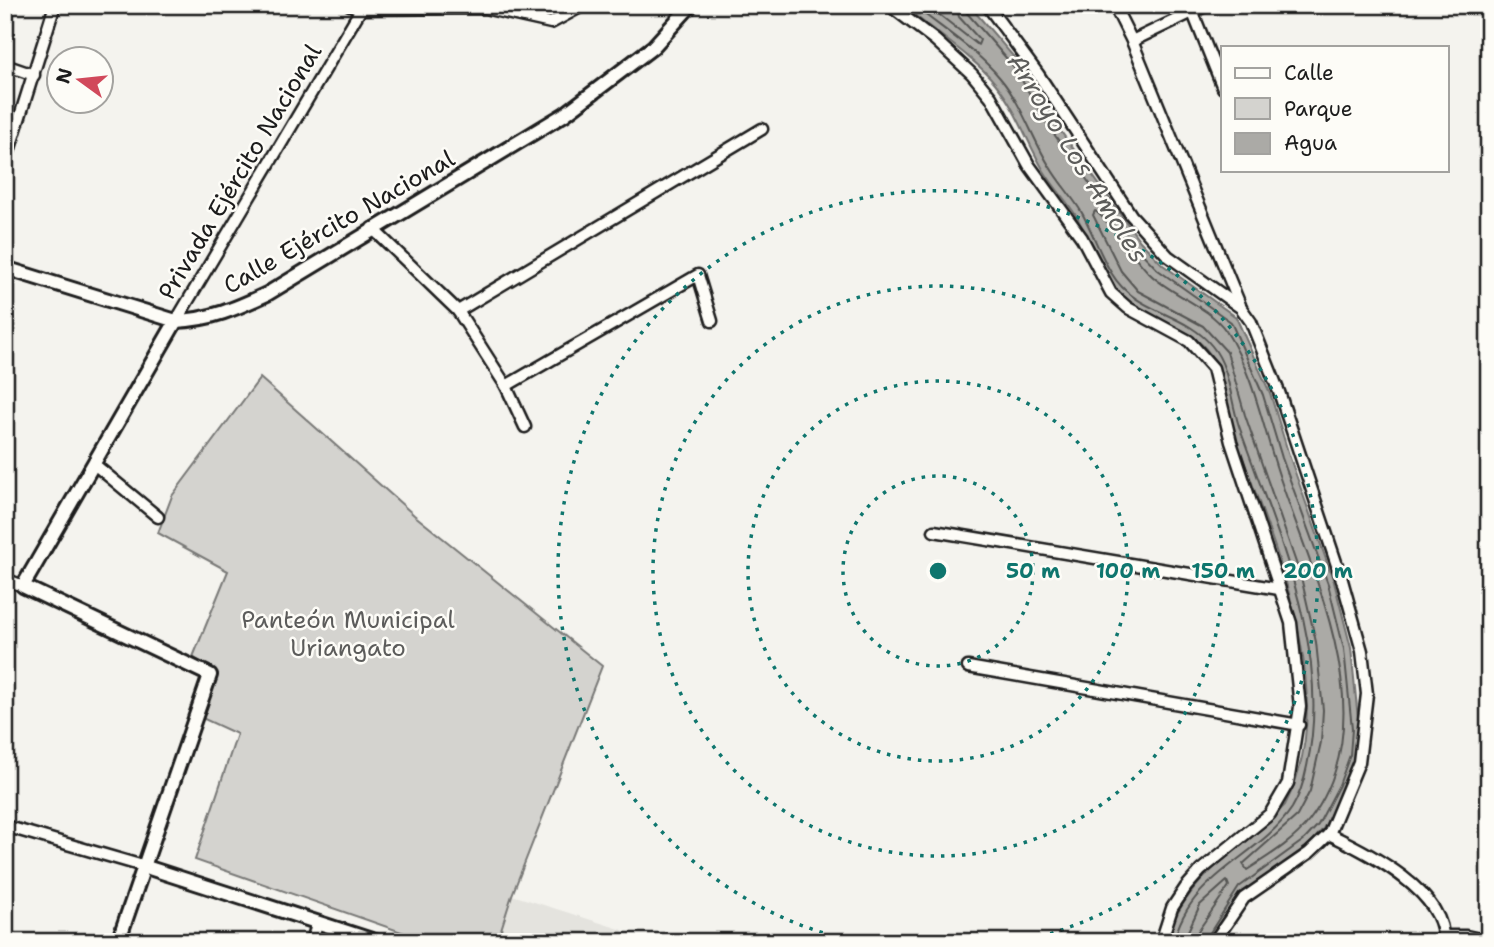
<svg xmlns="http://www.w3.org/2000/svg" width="1494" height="947" font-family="'Shantell Sans',sans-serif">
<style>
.built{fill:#e4e3de}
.green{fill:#d4d3cf;stroke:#787876;stroke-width:2}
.water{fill:#abaaa6;stroke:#72716f;stroke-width:2}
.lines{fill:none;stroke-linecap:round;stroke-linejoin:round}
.shore{stroke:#555553;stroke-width:2}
.minor-casing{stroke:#1c1c1c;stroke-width:15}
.tertiary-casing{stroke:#1c1c1c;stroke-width:18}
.minor{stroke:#fdfcf7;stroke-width:10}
.tertiary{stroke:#fdfcf7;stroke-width:12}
.ring{fill:none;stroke:#0f766e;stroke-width:3.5;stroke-dasharray:3.5 7}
.labels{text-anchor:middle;stroke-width:5;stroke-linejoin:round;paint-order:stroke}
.street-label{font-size:24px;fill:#1c1c1c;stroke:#fdfcf7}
.park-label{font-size:24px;fill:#5c5c5b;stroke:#fdfcf7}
.water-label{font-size:26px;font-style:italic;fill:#5c5c5a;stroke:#fdfcf7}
.centre{fill:#0f766e;stroke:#fdfcf7;stroke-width:3.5}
.ring-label{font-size:21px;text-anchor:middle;font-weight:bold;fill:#0f766e;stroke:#fdfcf7;stroke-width:5;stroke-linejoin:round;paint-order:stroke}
</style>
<rect width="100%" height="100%" fill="#f4f3ee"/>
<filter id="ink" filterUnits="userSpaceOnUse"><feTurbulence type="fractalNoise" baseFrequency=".0143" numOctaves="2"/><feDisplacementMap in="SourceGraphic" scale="14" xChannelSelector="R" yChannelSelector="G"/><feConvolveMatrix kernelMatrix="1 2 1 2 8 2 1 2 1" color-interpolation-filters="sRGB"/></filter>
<g filter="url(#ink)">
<path class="built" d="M 512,895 L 623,930 L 619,942 L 497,942 Z"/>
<path class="green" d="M 260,378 L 414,515 L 602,666 L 512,895 L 497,942 L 430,942 L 195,860 L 237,734 L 202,718 L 218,674 L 193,657 L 228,571 L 158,533 L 172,496 Z"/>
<path class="water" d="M 902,5 L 969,5 L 1019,63 L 1057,126 L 1140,241 L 1163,265 L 1236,317 L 1270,393 L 1289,455 L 1334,582 L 1351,648 L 1359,729 L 1357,756 L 1345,788 L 1323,829 L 1310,844 L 1244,891 L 1210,942 L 1167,942 C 1180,880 1244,848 1285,805 C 1343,694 1272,542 1234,434 C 1225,407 1225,371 1206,349 C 1179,318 1131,317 1108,280 C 1094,260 1088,235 1075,214 C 1065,199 1053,186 1044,171 C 1027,142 1017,110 995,83 C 974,57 929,28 902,5 Z"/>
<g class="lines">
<g class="shore">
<path d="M 913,5 C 941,28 977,50 1000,78 C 1022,104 1032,138 1050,167 C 1059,183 1073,197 1082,213 C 1093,233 1100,255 1112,274 C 1135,313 1185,312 1212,346 C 1230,368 1230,399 1239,426 C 1276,532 1333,651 1307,766 C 1304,781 1300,795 1292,808 C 1259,858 1189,874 1174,942"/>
<path d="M 927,5 L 978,45 L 980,40 L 959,17 L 956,5"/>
<path d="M 965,5 L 967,13 L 1014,67 L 1051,130 L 1134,245 L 1158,270 L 1231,322 L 1263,395 L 1282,458 L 1328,584 L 1344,649 L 1352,729 L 1350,755 L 1339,785 L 1318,825 L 1305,839 L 1239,887 L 1204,942"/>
<path d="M 1095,211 C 1105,215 1137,262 1150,274 C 1171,295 1209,306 1226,331 C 1255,376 1264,434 1282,484 C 1317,586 1385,722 1309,821 C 1294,841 1267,857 1247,870 L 1243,864 L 1297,816 L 1310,791 L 1321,742 L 1323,710 L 1316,642 L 1301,577 L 1245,415 L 1227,352 L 1203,326 L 1138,291 L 1121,271 L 1093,215 Z"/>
<path d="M 1183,942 L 1200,905 L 1227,881 L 1229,886 L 1198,931 L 1196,942"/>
</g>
<g class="minor-casing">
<g id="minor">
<path d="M 350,5 L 361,9 L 484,8 L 551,23 L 584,5"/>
<path d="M 889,5 L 935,40 L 972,74 L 991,97 L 1029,165 L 1082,238 L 1111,293 L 1128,308 L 1189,341 L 1213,368 L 1231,442 L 1291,623 L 1300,707 L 1288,783 L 1270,814 L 1201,870 L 1186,887 L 1172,908 L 1161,942"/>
<path d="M 987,5 L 1038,74 L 1131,215 L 1168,256 L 1241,308 L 1251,322 L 1279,392 L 1342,580 L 1362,651 L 1367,694 L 1359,762 L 1329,834 L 1309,853 L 1244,898 L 1214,942"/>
<path d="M 1114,5 L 1132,41 L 1240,305"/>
<path d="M 1193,13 L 1223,88"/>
<path d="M 1132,41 L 1207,5"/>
<path d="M 5,65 L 34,75"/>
<path d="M 5,164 L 55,5"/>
<path d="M 372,228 L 458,311 L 506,386 L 525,427"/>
<path d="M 458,311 L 762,129"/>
<path d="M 176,321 L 361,9"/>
<path d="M 506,386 L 698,275 L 712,321"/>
<path d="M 94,464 L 158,517"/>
<path d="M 934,531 L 1279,589"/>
<path d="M 5,579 L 23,586"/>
<path d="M 968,667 L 1299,725"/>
<path d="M 5,826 L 143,866"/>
<path d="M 1329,834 C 1367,852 1447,892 1443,942"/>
<path d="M 1443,936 L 1466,936 L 1489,941"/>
<path d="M 312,942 L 317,923"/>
</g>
</g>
<g class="tertiary-casing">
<g id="tertiary">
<path d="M 5,268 L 176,321 C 210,320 237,308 267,294 L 565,114 L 653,47 L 691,5"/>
<path d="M 143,866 L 378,942"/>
<path d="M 118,942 L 210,675 L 23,586 L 176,321"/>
</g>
</g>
<use href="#minor" class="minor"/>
<use href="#tertiary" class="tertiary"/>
</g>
</g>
<g class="ring">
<circle cx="938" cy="571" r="95"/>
<circle cx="938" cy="571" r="190"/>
<circle cx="938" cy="571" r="285"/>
<path d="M853 941A380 380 0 1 1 1023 941"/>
</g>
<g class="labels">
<g class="street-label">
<text transform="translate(240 172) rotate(-59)" y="8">Privada Ejército Nacional</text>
<text transform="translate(339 222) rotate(-30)" y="8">Calle Ejército Nacional</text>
</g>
<g class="park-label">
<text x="348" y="628">Panteón Municipal<tspan x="348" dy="28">Uriangato</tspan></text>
</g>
<g class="water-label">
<text transform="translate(1078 158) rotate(58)" y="9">Arroyo Los Amoles</text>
</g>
</g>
<circle cx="938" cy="571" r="10" class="centre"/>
<g class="ring-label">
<text x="1033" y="578">50 m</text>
<text x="1128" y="578">100 m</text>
<text x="1223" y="578">150 m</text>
<text x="1318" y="578">200 m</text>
</g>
<rect width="1494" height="947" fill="none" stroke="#fdfcf7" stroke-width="28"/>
<rect x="14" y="14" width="1466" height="919" fill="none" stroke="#1c1c1c" stroke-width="2.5" filter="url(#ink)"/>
<rect x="1221" y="46" width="228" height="126" fill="#fdfcf7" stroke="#a3a29f" stroke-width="2"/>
<rect x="1235" y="68" width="35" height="10" fill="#fdfcf7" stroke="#a3a29f" stroke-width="2"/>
<text x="1284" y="80" font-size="21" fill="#1c1c1c">Calle</text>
<rect x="1235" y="98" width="35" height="21" fill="#d4d3cf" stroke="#a3a29f" stroke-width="2"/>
<text x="1284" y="116" font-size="21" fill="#1c1c1c">Parque</text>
<rect x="1235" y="133" width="35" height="21" fill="#abaaa6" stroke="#a3a29f" stroke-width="2"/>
<text x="1284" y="150" font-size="21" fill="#1c1c1c">Agua</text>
<g transform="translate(80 80) rotate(285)"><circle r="33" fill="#fdfcf7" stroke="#a3a29f" stroke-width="2"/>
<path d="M0-5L12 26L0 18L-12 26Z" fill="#d1495b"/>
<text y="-10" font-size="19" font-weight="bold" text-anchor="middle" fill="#1c1c1c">N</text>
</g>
</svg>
